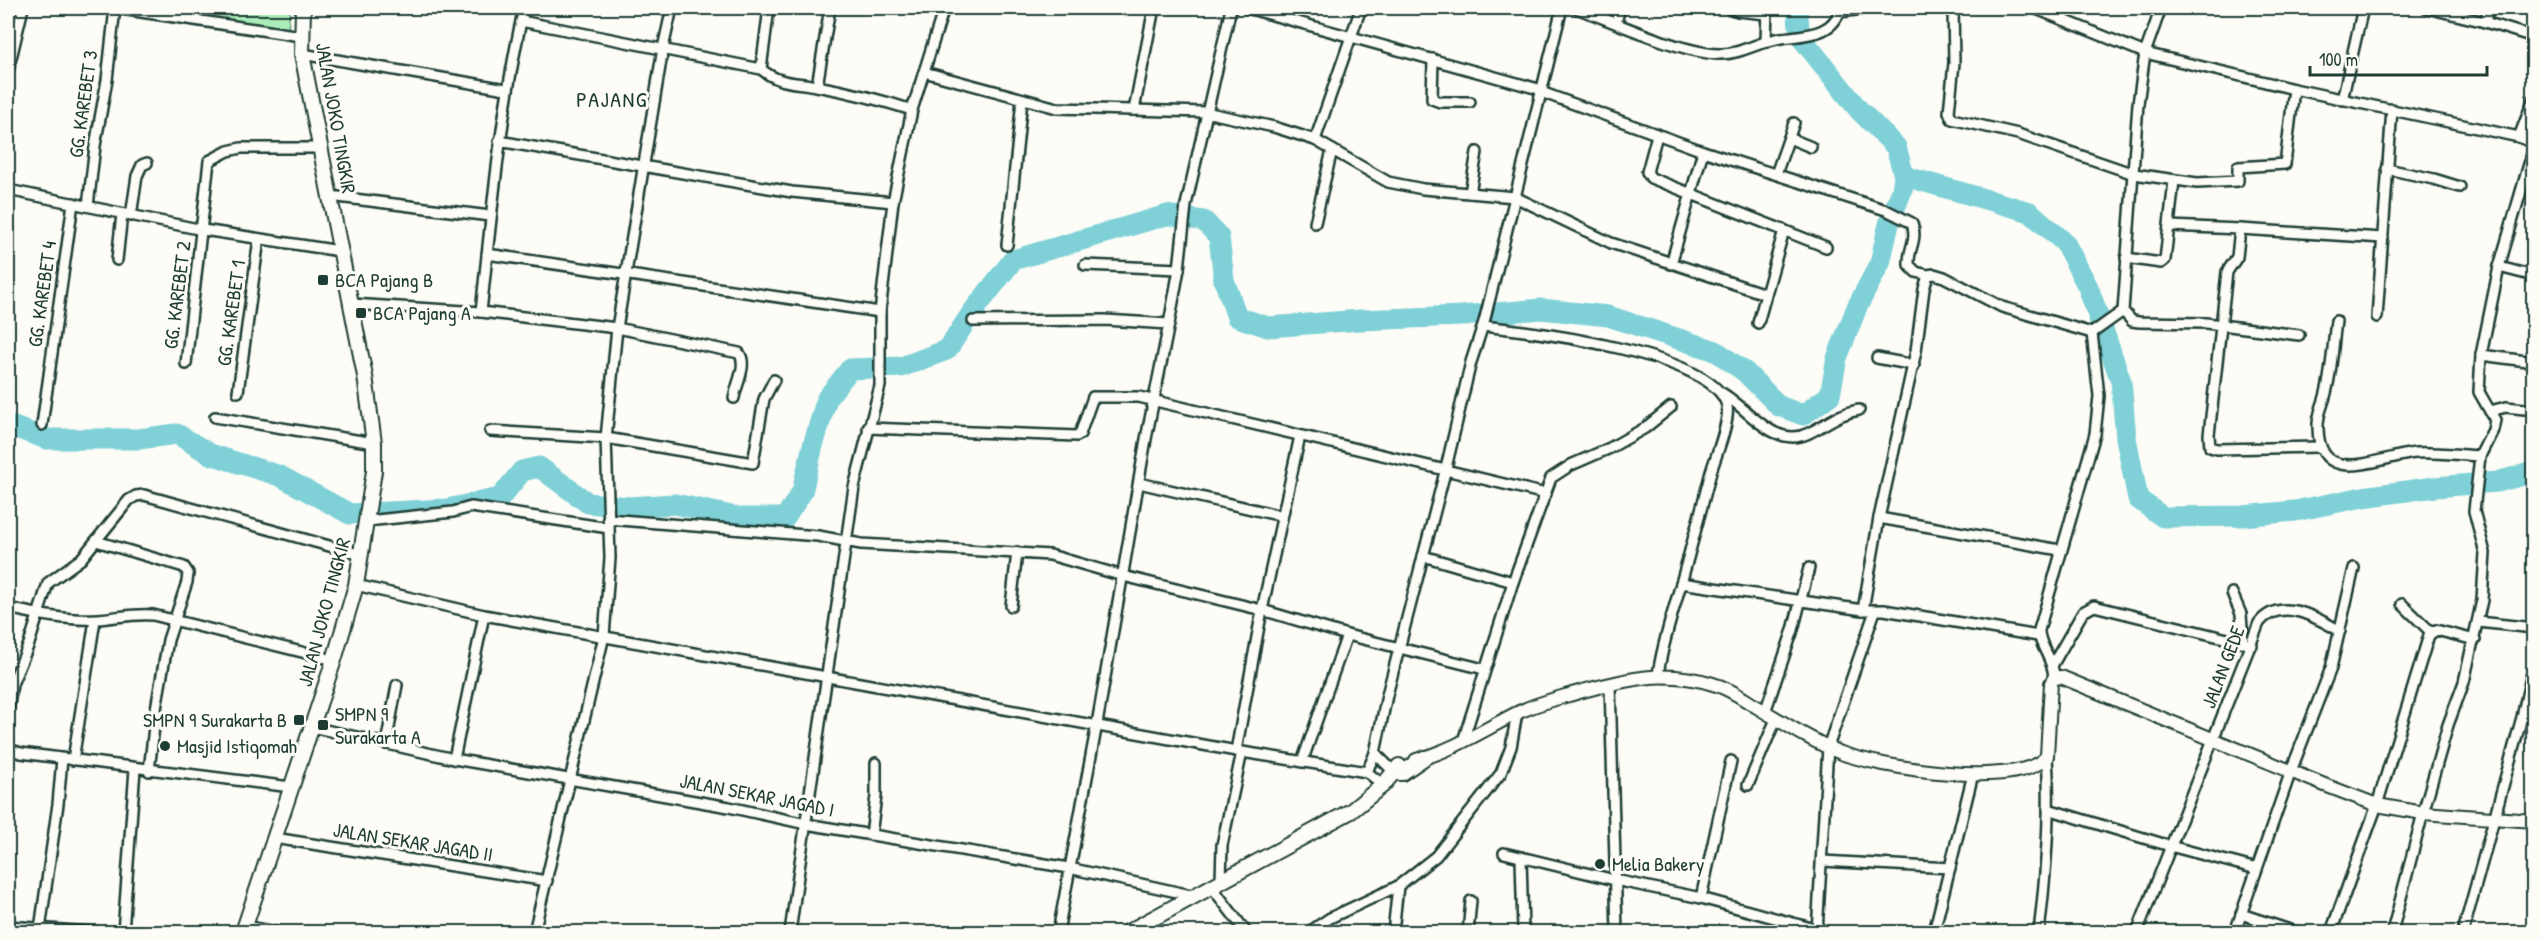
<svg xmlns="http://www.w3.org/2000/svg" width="2541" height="940" font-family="'Patrick Hand',sans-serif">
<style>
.green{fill:#aaedb8;stroke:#649576;stroke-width:1.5}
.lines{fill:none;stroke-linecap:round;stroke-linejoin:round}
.river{stroke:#7fd1d7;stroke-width:21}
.minor-casing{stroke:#1f3d34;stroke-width:14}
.tertiary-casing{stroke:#1f3d34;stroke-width:16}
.secondary-casing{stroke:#1f3d34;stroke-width:18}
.minor{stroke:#fdfcf7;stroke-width:9}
.tertiary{stroke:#fdfcf7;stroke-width:12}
.secondary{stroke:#fdfcf7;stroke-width:14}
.poi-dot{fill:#1f3d34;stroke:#fdfcf7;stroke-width:2}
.labels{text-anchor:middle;stroke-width:6;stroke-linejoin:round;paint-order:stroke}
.street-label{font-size:20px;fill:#1f3d34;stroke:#fdfcf7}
.poi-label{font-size:20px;fill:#1f3d34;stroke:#fdfcf7;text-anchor:start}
.quarter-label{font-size:22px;letter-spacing:1.5px;fill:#1f3d34;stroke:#fdfcf7}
</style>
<rect width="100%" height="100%" fill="#fdfcf7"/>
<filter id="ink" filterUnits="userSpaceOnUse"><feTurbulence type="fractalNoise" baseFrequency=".0167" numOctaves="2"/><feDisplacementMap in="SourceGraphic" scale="12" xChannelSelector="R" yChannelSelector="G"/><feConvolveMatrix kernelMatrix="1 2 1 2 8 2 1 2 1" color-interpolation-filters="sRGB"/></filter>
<g filter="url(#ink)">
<path class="green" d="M 147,8 L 290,8 L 288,30 Z"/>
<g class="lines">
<g class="river">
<path d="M 1797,8 L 1800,36 L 1859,110 L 1896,147 L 1904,176 L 2030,212 L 2065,243 L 2088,287 L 2121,381 L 2126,438 L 2138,499 L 2163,517 L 2243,516 L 2295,511 L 2363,497 L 2435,487 L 2497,482 L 2534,472"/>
<path d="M 8,425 L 47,439 L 138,439 L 177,434 L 210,454 L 280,476 L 350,514 L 447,509 L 500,498 L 522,471 L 539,467 L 588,503 L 629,507 L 675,504 L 741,518 L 785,518 L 802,492 L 812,449 L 827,398 L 850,369 L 901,367 L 947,350 L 971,314 L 1013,260 L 1167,215 L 1204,221 L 1219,237 L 1224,280 L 1237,317 L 1268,327 L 1361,320 L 1461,316 L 1541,309 L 1608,316 L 1716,351 L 1745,372 L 1779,406 L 1803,415 L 1830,395 L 1837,358 L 1857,307 L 1880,263 L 1889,224 L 1902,190 L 1904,176"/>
</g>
<g class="minor-casing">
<g id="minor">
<path d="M 114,8 L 301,36"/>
<path d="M 769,8 L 761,69 C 778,84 796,82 817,86 C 849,92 881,100 912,110"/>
<path d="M 1247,8 L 1542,90"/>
<path d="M 1576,8 C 1613,21 1681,53 1719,54 C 1740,55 1760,41 1781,38 C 1803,35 1835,36 1840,8"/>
<path d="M 1728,8 L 1738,11 L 1766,14"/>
<path d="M 1953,8 L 1954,63 L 1949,112 L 1952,119 L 2018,134 L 2134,174 L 2197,183 L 2238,181 L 2238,167 L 2285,164 L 2294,89"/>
<path d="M 2034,8 L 2145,53 L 2294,89 L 2519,137 L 2534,143"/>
<path d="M 2161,8 L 2145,53 L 2138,104 L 2123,311 L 2132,321 L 2139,322 L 2206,323 L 2299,335"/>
<path d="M 2427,8 L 2485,22 L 2534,37"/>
<path d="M 1840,12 L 1872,8"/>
<path d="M 521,21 L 761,69"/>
<path d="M 1616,22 L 1620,8"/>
<path d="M 2485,22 L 2489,8"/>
<path d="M 1766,42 L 1767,8"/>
<path d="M 302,54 L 506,89"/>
<path d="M 1433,59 L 1432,99 L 1440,102 L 1470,102"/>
<path d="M 8,71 L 23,8"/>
<path d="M 924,72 L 1057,108 L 1205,112 L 1274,127 L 1315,140 L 1388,182 L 1423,189 L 1515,197 L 1611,243 L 1765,294"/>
<path d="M 817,86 L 830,8"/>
<path d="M 1541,92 L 1703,151 L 1886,210 L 1912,223 C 1918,241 1908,248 1909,265 L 1916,272 L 1928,275"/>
<path d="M 2342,100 L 2363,8"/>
<path d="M 1134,110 L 1154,8"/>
<path d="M 1657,135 L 1647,172 L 1651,178 L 1826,247"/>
<path d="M 2519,137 L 2534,98"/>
<path d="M 1789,138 L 1811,147"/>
<path d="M 1315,140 L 1361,8"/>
<path d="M 499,141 L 792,192 L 893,202"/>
<path d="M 2387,169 L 2434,179 L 2460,187"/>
<path d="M 1776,174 L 1794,123"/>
<path d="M 8,190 L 203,230 L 340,251"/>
<path d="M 1470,193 L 1477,152"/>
<path d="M 330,196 L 490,216"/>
<path d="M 88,206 L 95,146 L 107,80 L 115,8"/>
<path d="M 131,216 L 137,176 L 142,165 L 147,163"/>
<path d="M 1315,223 L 1332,150"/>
<path d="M 2169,226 L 2240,229 L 2237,257 L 2227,272 L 2209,435 L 2210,447 L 2217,449 L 2320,447"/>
<path d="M 2240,229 L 2383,238"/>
<path d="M 1007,245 L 1022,100"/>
<path d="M 487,254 L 880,312"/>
<path d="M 2126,258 L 2161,263 L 2165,260 L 2174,181"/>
<path d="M 117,260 L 122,214"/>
<path d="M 1671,264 L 1703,151"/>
<path d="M 1085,265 L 1179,269"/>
<path d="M 2499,267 L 2534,276"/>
<path d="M 351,304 L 481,312 L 617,328 L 739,353 C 748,364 736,385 734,398"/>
<path d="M 481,312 C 492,210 501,108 524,8"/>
<path d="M 2377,317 L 2392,109"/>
<path d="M 973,321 L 1105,320 L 1169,324"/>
<path d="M 2336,321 C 2333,344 2332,370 2326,393 C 2323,406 2317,415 2318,428 C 2319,490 2381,456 2416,453 C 2437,452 2459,455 2480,456"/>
<path d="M 1758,323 L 1784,230"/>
<path d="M 1483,326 C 1529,331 1716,353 1727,406 C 1730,422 1716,455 1711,472 C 1701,510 1691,548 1680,587 C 1672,616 1662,645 1658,675"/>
<path d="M 2481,355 L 2534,362"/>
<path d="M 1877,358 L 1914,365"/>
<path d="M 186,364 L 209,161 L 228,151 L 241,148 L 321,148"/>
<path d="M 238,392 L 259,239"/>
<path d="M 1722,393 C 1749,409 1775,450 1809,433 C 1827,424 1839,413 1859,410"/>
<path d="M 2490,411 L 2506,407 L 2534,410"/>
<path d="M 215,417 L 374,443"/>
<path d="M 42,425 L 73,203"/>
<path d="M 868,428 L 1077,436 L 1080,434 L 1093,397 L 1139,397 L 1546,494"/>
<path d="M 490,431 L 606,438 L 753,463 L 764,399 L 774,380"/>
<path d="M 1139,483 L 1282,516"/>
<path d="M 1879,518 L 2060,550"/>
<path d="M 608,519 L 818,536 L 861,544 L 1050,555 L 1123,576 L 1262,610 L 1347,635 L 1484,669"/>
<path d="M 367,521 L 453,512 L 471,507 L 609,528"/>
<path d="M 96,541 L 184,567 L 188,573 L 187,582 L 168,640 L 156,709 L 149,771"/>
<path d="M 1423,556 L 1513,582"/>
<path d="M 1681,583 L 1863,610"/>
<path d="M 356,585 L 484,615 L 1242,752 L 1367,772 L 1383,785"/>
<path d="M 2232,593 L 2241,614 L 2243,642"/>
<path d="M 2402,604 L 2431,632"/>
<path d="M 1011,606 L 1017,552"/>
<path d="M 8,608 C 36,614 68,621 97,619 C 116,618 134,613 153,615 L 334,660"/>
<path d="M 2478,622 L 2534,628"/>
<path d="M 2038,636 L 1884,610 L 1863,610 L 1879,518 L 1916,351 L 1924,289 L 1928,275 L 1934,274 L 1944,277 L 2002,307 L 2092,333"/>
<path d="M 2053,664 L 2083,612 L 2094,606 L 2252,645"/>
<path d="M 2054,678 C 2054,659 2038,645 2039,630 L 2095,434 L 2099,396 L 2092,333 L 2123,311"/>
<path d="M 1610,684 L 1617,932"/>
<path d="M 8,712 L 12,684 L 29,644 L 48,583 L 81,559 L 129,500 L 136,496 L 144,495 L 362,555"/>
<path d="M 1765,712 L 1793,630 L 1809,568"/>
<path d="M 312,727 L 454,759 L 729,807 L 806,824 L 1069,868 L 1195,896"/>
<path d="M 1463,741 L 1513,582 L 1551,478 L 1571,465 L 1610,448 L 1645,428 L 1671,407"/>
<path d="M 386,744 L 397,685"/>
<path d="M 8,749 L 21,753 L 291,787"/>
<path d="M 1236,751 L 1262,610 L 1300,436"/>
<path d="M 1375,753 L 1395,773"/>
<path d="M 454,759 L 484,615"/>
<path d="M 73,760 L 95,620"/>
<path d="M 1302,762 L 1347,635"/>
<path d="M 1367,772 L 1375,753 L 1387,695 L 1445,472 L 1471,362 L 1484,322 L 1562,8"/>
<path d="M 1748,785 L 1776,719"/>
<path d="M 2048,809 L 2170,846 L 2257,869"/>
<path d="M 871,835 L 876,796 L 876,763"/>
<path d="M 274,838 L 547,881"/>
<path d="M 1504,853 L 1615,880 L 1701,898 L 1826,932"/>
<path d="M 1521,857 L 1523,932"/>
<path d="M 1822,861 L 1950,868"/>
<path d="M 1221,881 L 1222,845 L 1242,752"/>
<path d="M 1212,887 L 1246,932"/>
<path d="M 1701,898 L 1731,761"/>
<path d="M 2241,914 L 2296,932"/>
<path d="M 8,926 L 90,932"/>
<path d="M 245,926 L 276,932"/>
<path d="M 40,929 L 58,804 L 62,759"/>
<path d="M 123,932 L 135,769"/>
<path d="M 534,932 L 604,636 L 610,558 L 606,438 L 617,328 L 663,48 L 672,8"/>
<path d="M 790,932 L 854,487 L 880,386 L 880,312 L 893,202 L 912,110 L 944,8"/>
<path d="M 1058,932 L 1097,724 L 1146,439 L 1169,324 L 1179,269 L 1186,205 L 1231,8"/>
<path d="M 1309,932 L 1330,918 L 1398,886"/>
<path d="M 1393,932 L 1398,886 L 1436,856 L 1501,773 L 1511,747 L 1517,713"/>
<path d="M 1468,932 L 1471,901"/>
<path d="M 1817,932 L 1828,747 L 1875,611"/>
<path d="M 1934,932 L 1973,774"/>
<path d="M 2039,932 C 2046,874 2051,815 2047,756"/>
<path d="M 2137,932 L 2259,623 C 2280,596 2316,617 2340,631"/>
<path d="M 2235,932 L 2291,771 L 2331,668 L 2354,568"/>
<path d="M 2331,932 L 2377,805 L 2429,635 L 2436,630 L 2475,640"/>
<path d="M 2392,932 L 2423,813 L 2448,725 L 2464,682 L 2482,600 L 2485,553 L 2474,511 L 2480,456 L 2493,430 L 2495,420 L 2479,392 L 2481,355 L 2499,267 L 2534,147"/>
<path d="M 2463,932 L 2522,717 L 2534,664"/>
</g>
</g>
<g class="tertiary-casing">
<path id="tertiary" d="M 1416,760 C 1452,751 1485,729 1519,712 C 1538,703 1559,698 1579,692 C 1627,679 1663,669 1713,684 C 1729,688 1742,698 1757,707 C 1784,723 1811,741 1841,753 C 1879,767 2019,791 2047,756 L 2051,683 L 2054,678 L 2061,677 L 2322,784 L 2377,805 L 2423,813 L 2534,821"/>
</g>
<g class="secondary-casing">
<g id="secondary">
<path d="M 1395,773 L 1402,773 L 1424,758"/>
<path d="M 243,932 L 334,660 L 356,585 L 374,471 L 374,443 L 365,376 L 302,54 L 303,8"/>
<path d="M 1128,932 L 1351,811 L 1383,785 L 1399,766"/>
</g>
</g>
<use href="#minor" class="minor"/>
<use href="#tertiary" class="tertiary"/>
<use href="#secondary" class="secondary"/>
</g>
</g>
<g class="poi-dot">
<rect x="317" y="274" width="12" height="12" rx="3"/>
<rect x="355" y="307" width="12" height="12" rx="3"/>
<rect x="293" y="714" width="12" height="12" rx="3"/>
<rect x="317" y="719" width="12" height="12" rx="3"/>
<circle cx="165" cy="746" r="6"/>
<circle cx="1600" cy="864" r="6"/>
</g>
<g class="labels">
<g class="street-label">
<text transform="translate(83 104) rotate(-82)" y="7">GG. KAREBET 3</text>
<text transform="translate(336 118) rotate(80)" y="7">JALAN JOKO TINGKIR</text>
<text transform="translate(42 294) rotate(-82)" y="7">GG. KAREBET 4</text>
<text transform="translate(177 295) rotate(-83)" y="7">GG. KAREBET 2</text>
<text transform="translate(231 313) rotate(-82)" y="7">GG. KAREBET 1</text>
<text transform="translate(324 612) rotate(-75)" y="7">JALAN JOKO TINGKIR</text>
<text transform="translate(2223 667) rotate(-69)" y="7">JALAN GEDE</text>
<text transform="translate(757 795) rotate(11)" y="7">JALAN SEKAR JAGAD I</text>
<text transform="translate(413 842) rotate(9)" y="7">JALAN SEKAR JAGAD II</text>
</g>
<g class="poi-label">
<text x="335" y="287">BCA Pajang B</text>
<text x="373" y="320">BCA Pajang A</text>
<text x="335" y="721">SMPN 9<tspan x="335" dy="23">Surakarta A</tspan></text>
<text x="287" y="727" text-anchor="end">SMPN 9 Surakarta B</text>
<text x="177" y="753">Masjid Istiqomah</text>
<text x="1612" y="871">Melia Bakery</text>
</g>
<g class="quarter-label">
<text x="612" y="107">PAJANG</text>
</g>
</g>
<rect width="2541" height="940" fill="none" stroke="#fdfcf7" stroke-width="30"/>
<rect x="15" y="15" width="2511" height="910" fill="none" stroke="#1f3d34" stroke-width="2" filter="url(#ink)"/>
<path d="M2310 66v9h177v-9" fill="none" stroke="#1f3d34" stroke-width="3"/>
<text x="2319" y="66" font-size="18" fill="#1f3d34" stroke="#fdfcf7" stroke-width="4.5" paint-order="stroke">100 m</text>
</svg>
